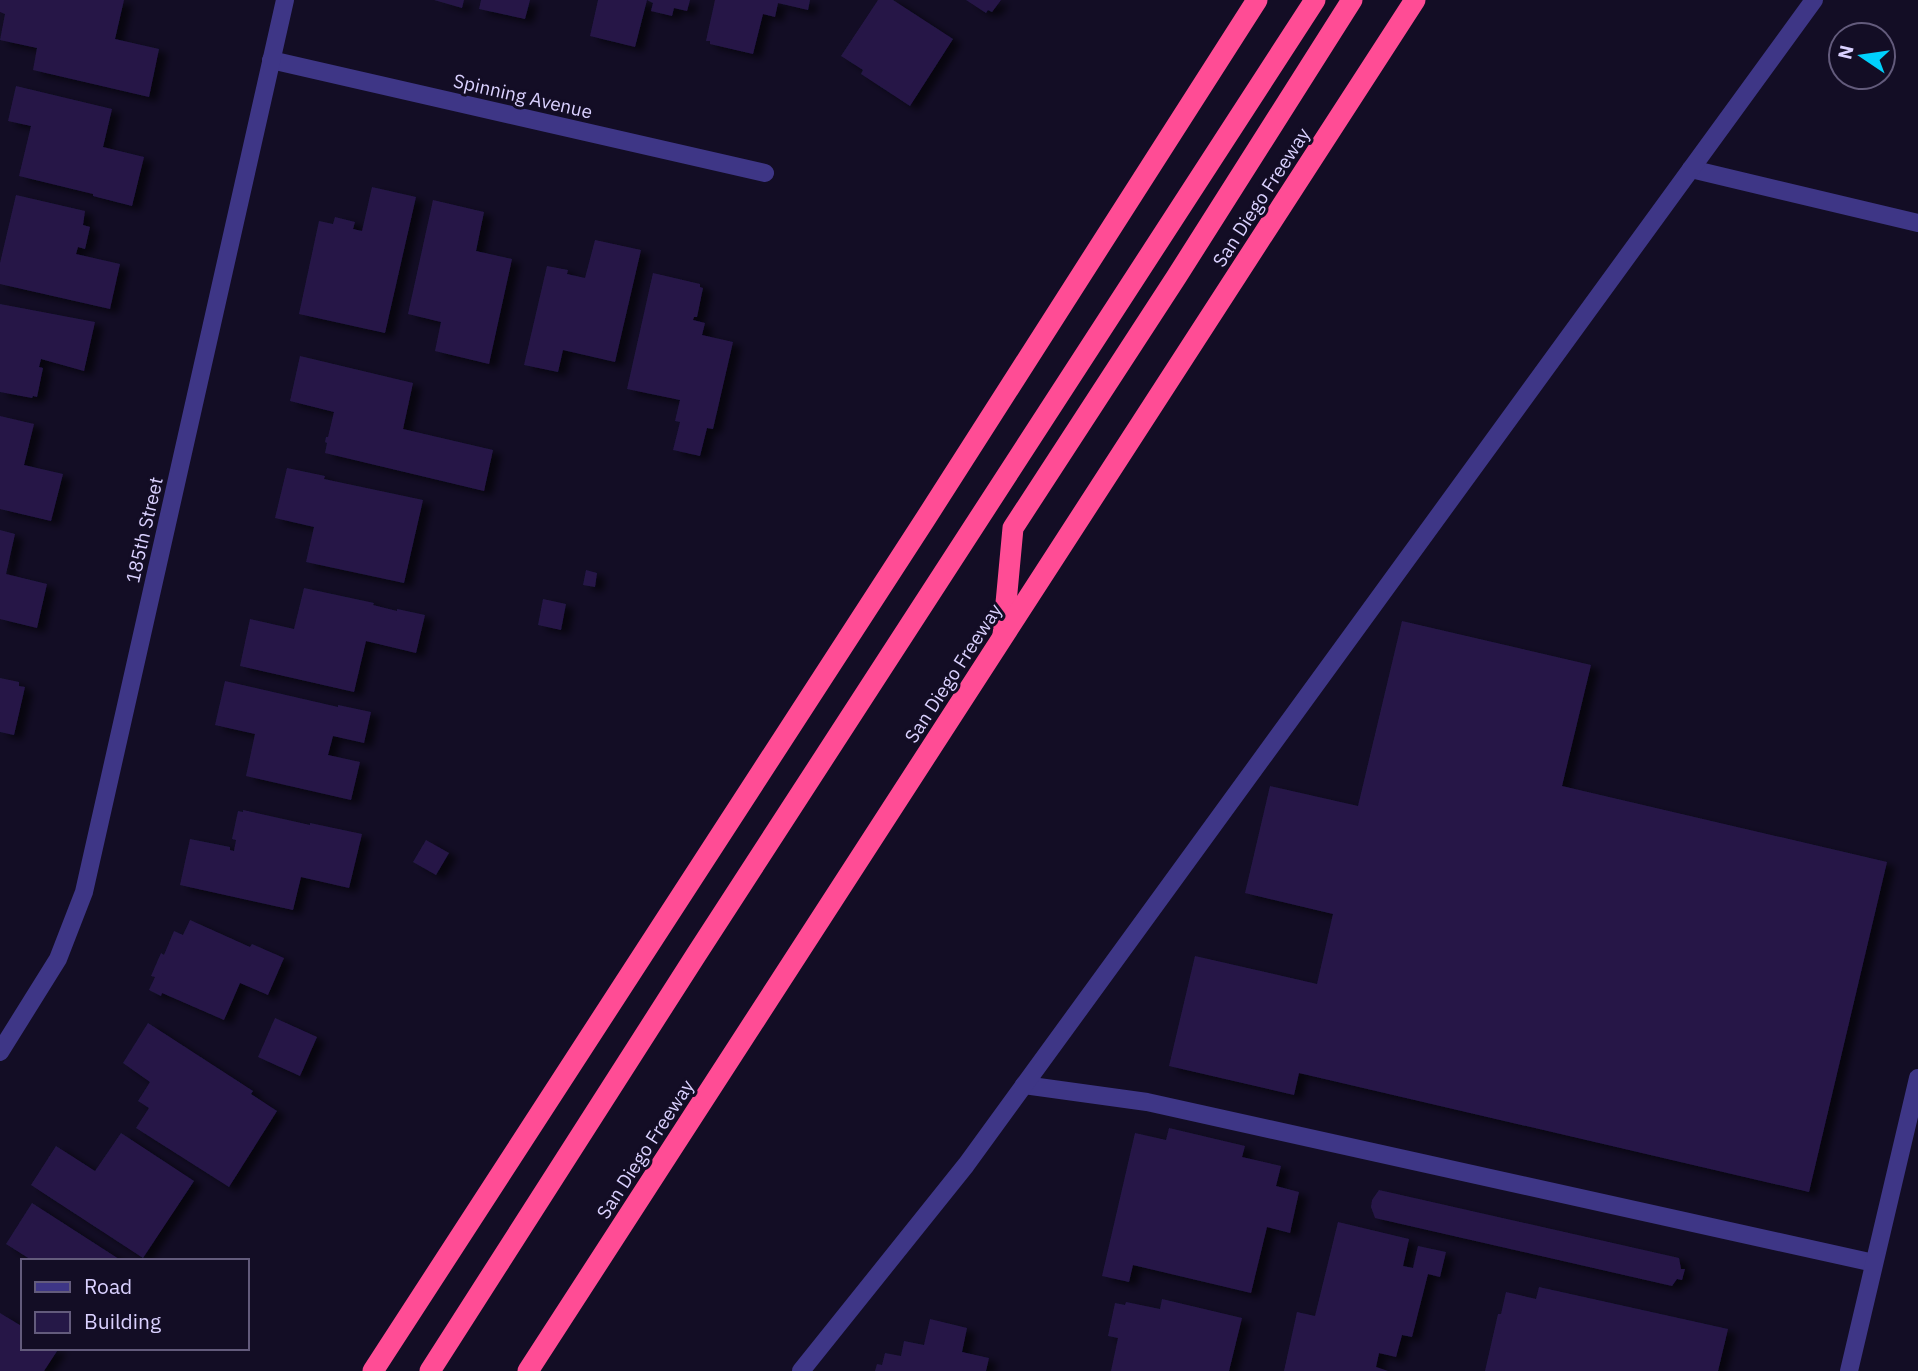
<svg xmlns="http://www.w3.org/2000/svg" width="1918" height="1371" font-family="'IBM Plex Sans',sans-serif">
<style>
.building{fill:#251847;filter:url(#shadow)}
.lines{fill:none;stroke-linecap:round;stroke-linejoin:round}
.service{stroke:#3e3686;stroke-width:18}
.minor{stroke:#3e3686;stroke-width:18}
.motorway{stroke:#ff4c95;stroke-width:21}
.labels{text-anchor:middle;stroke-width:6;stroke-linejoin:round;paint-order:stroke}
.street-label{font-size:19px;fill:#dad1ff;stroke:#130d25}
</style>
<defs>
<filter id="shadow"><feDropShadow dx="8" dy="4.5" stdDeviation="3.5" flood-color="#0009"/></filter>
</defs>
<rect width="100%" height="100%" fill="#130d25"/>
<g class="building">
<path d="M 0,0 L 124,0 L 115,39 L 159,49 L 149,97 L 33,70 L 37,48 L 0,40 L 5,14 L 0,12 Z"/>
<path d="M 434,0 L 464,0 L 462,8 Z"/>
<path d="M 481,0 L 530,0 L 525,19 L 479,9 Z"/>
<path d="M 598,0 L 647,0 L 635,47 L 590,36 Z"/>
<path d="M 647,0 L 690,0 L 687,11 L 674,8 L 672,16 L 651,11 L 653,3 Z"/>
<path d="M 715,0 L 810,0 L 808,10 L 778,3 L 775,17 L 763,14 L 753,54 L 710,44 L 710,41 L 706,41 Z"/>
<path d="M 878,0 L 893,0 L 953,39 L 910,106 L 861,74 L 863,70 L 841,56 Z"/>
<path d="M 966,0 L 1001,0 L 992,12 L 988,10 L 986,13 Z"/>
<path d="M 16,86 L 112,109 L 103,147 L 144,157 L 132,206 L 93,196 L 93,194 L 19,176 L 31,126 L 8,121 Z"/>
<path d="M 372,187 L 416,197 L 385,333 L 299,314 L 319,221 L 333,224 L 335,217 L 355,222 L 353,229 L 362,231 Z"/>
<path d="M 16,195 L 85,211 L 83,225 L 90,227 L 85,249 L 78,247 L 76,254 L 120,264 L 110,309 L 0,284 L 0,263 Z"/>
<path d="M 433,200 L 484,212 L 476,251 L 512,259 L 489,364 L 435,351 L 441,322 L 408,314 Z"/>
<path d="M 595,240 L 641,250 L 615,362 L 563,350 L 558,372 L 524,365 L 547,266 L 568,270 L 567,274 L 585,278 Z"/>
<path d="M 653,273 L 700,284 L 700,287 L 703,288 L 697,317 L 694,317 L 693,320 L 705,323 L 702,335 L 733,342 L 713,429 L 707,428 L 700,456 L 673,450 L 680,422 L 675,421 L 680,400 L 627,389 Z"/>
<path d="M 0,304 L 95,322 L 84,371 L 41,359 L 39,367 L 43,368 L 37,397 L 33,396 L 32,398 L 0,392 Z"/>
<path d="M 300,356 L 413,383 L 403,429 L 493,450 L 484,491 L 325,453 L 327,443 L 325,442 L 326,437 L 328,437 L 334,412 L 290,401 Z"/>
<path d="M 0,416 L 34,424 L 24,465 L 63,474 L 51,521 L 0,509 Z"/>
<path d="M 287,468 L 325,476 L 324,479 L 423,500 L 404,583 L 306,562 L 314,527 L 275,518 Z"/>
<path d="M 0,530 L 15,534 L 6,574 L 47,584 L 37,628 L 0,619 Z"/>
<path d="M 586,570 L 597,573 L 595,587 L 583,585 Z"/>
<path d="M 304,588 L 374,603 L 373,605 L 397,611 L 397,609 L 425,615 L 416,653 L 366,641 L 354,692 L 240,666 L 250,619 L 294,629 Z"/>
<path d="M 543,599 L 566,604 L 561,630 L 538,625 Z"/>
<path d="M 1402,621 L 1591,665 L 1562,786 L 1887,862 L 1809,1192 L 1299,1073 L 1294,1095 L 1169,1066 L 1195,956 L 1317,984 L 1333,914 L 1245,893 L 1270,786 L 1358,806 Z"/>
<path d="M 0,678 L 19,682 L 19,686 L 25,687 L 14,735 L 0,732 Z"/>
<path d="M 225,681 L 338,707 L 338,705 L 371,712 L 364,743 L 333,736 L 328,755 L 360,762 L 351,800 L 246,776 L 255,734 L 215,725 Z"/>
<path d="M 243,810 L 310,825 L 310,823 L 362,834 L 349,888 L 301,877 L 293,910 L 180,885 L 190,839 L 230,847 L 230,850 L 234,851 L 236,840 L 232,839 L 238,811 L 243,812 Z"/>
<path d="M 426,840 L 449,853 L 436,875 L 413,862 Z"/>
<path d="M 190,920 L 250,947 L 252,944 L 284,958 L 268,995 L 240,983 L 224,1020 L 162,993 L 161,996 L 149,990 L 155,977 L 151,976 L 161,953 L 164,955 L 174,931 L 183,935 Z"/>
<path d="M 275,1018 L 317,1037 L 300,1076 L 258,1057 Z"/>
<path d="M 148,1023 L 253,1091 L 251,1094 L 277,1111 L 229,1187 L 136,1128 L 149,1108 L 138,1101 L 150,1082 L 123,1063 Z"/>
<path d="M 1169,1128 L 1245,1146 L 1242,1157 L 1281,1166 L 1276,1186 L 1299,1192 L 1290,1233 L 1267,1227 L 1251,1293 L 1133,1265 L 1129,1282 L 1102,1276 L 1135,1133 L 1166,1140 Z"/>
<path d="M 121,1133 L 194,1181 L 143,1258 L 31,1185 L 56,1146 L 95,1171 Z"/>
<path d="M 1379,1190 L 1679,1258 L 1681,1269 L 1685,1269 L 1682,1280 L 1677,1279 L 1672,1286 L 1375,1218 L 1371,1207 L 1372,1200 Z"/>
<path d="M 32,1203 L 122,1261 L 33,1261 L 6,1244 Z"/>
<path d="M 1338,1222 L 1409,1239 L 1403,1266 L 1413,1268 L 1418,1246 L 1446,1252 L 1440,1277 L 1428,1274 L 1412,1337 L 1402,1335 L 1396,1357 L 1379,1353 L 1376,1367 L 1388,1371 L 1284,1371 L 1297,1312 L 1315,1316 Z"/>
<path d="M 1539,1287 L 1728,1329 L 1718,1371 L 1485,1371 L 1498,1314 L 1501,1314 L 1506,1292 L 1536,1299 Z"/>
<path d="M 1162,1299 L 1242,1318 L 1229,1371 L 1111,1371 L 1118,1338 L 1108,1336 L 1115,1303 L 1125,1305 L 1126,1302 L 1160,1309 Z"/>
<path d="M 0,1313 L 23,1327 L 23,1348 L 59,1348 L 44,1371 L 0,1371 Z"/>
<path d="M 930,1319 L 967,1328 L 962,1352 L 989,1358 L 986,1371 L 875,1371 L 877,1364 L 882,1365 L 885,1353 L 901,1356 L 904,1341 L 924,1345 Z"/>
</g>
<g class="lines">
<g class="service">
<path d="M 1691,169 L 1918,223"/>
<path d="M 1024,1085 L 1147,1102 L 1874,1263"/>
<path d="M 801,1371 L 966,1165 L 1814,0"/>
<path d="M 1849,1371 L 1918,1078"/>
</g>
<g class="minor">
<path d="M 271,60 L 765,173"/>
<path d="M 0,1052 L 58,959 L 84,892 L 285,0"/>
</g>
<g class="motorway">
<path d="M 1003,635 L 1013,528 L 1177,276 L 1352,0"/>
<path d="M 373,1371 L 926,518 L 1257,0"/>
<path d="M 430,1371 L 696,955 L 1315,0"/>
<path d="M 528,1371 L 1415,0"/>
</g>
</g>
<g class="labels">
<g class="street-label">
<text transform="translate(523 96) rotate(13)" y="7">Spinning Avenue</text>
<text transform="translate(1261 197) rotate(-57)" y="7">San Diego Freeway</text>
<text transform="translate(144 530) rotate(-77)" y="7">185th Street</text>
<text transform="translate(953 673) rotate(-57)" y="7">San Diego Freeway</text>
<text transform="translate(645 1149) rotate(-57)" y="7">San Diego Freeway</text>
</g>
</g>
<rect x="21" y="1259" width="228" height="91" fill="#130d25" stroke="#635b7c" stroke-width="2"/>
<rect x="35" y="1282" width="35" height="10" fill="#3e3686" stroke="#635b7c" stroke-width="2"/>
<text x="84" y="1294" font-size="21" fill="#dad1ff">Road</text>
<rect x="35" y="1312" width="35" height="21" fill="#251847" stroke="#635b7c" stroke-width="2"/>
<text x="84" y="1329" font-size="21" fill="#dad1ff">Building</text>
<g transform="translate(1862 56) rotate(283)"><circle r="33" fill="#130d25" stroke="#635b7c" stroke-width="2"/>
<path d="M0-5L12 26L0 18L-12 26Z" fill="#00d1fc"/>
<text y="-10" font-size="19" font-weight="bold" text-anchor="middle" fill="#dad1ff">N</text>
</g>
</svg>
